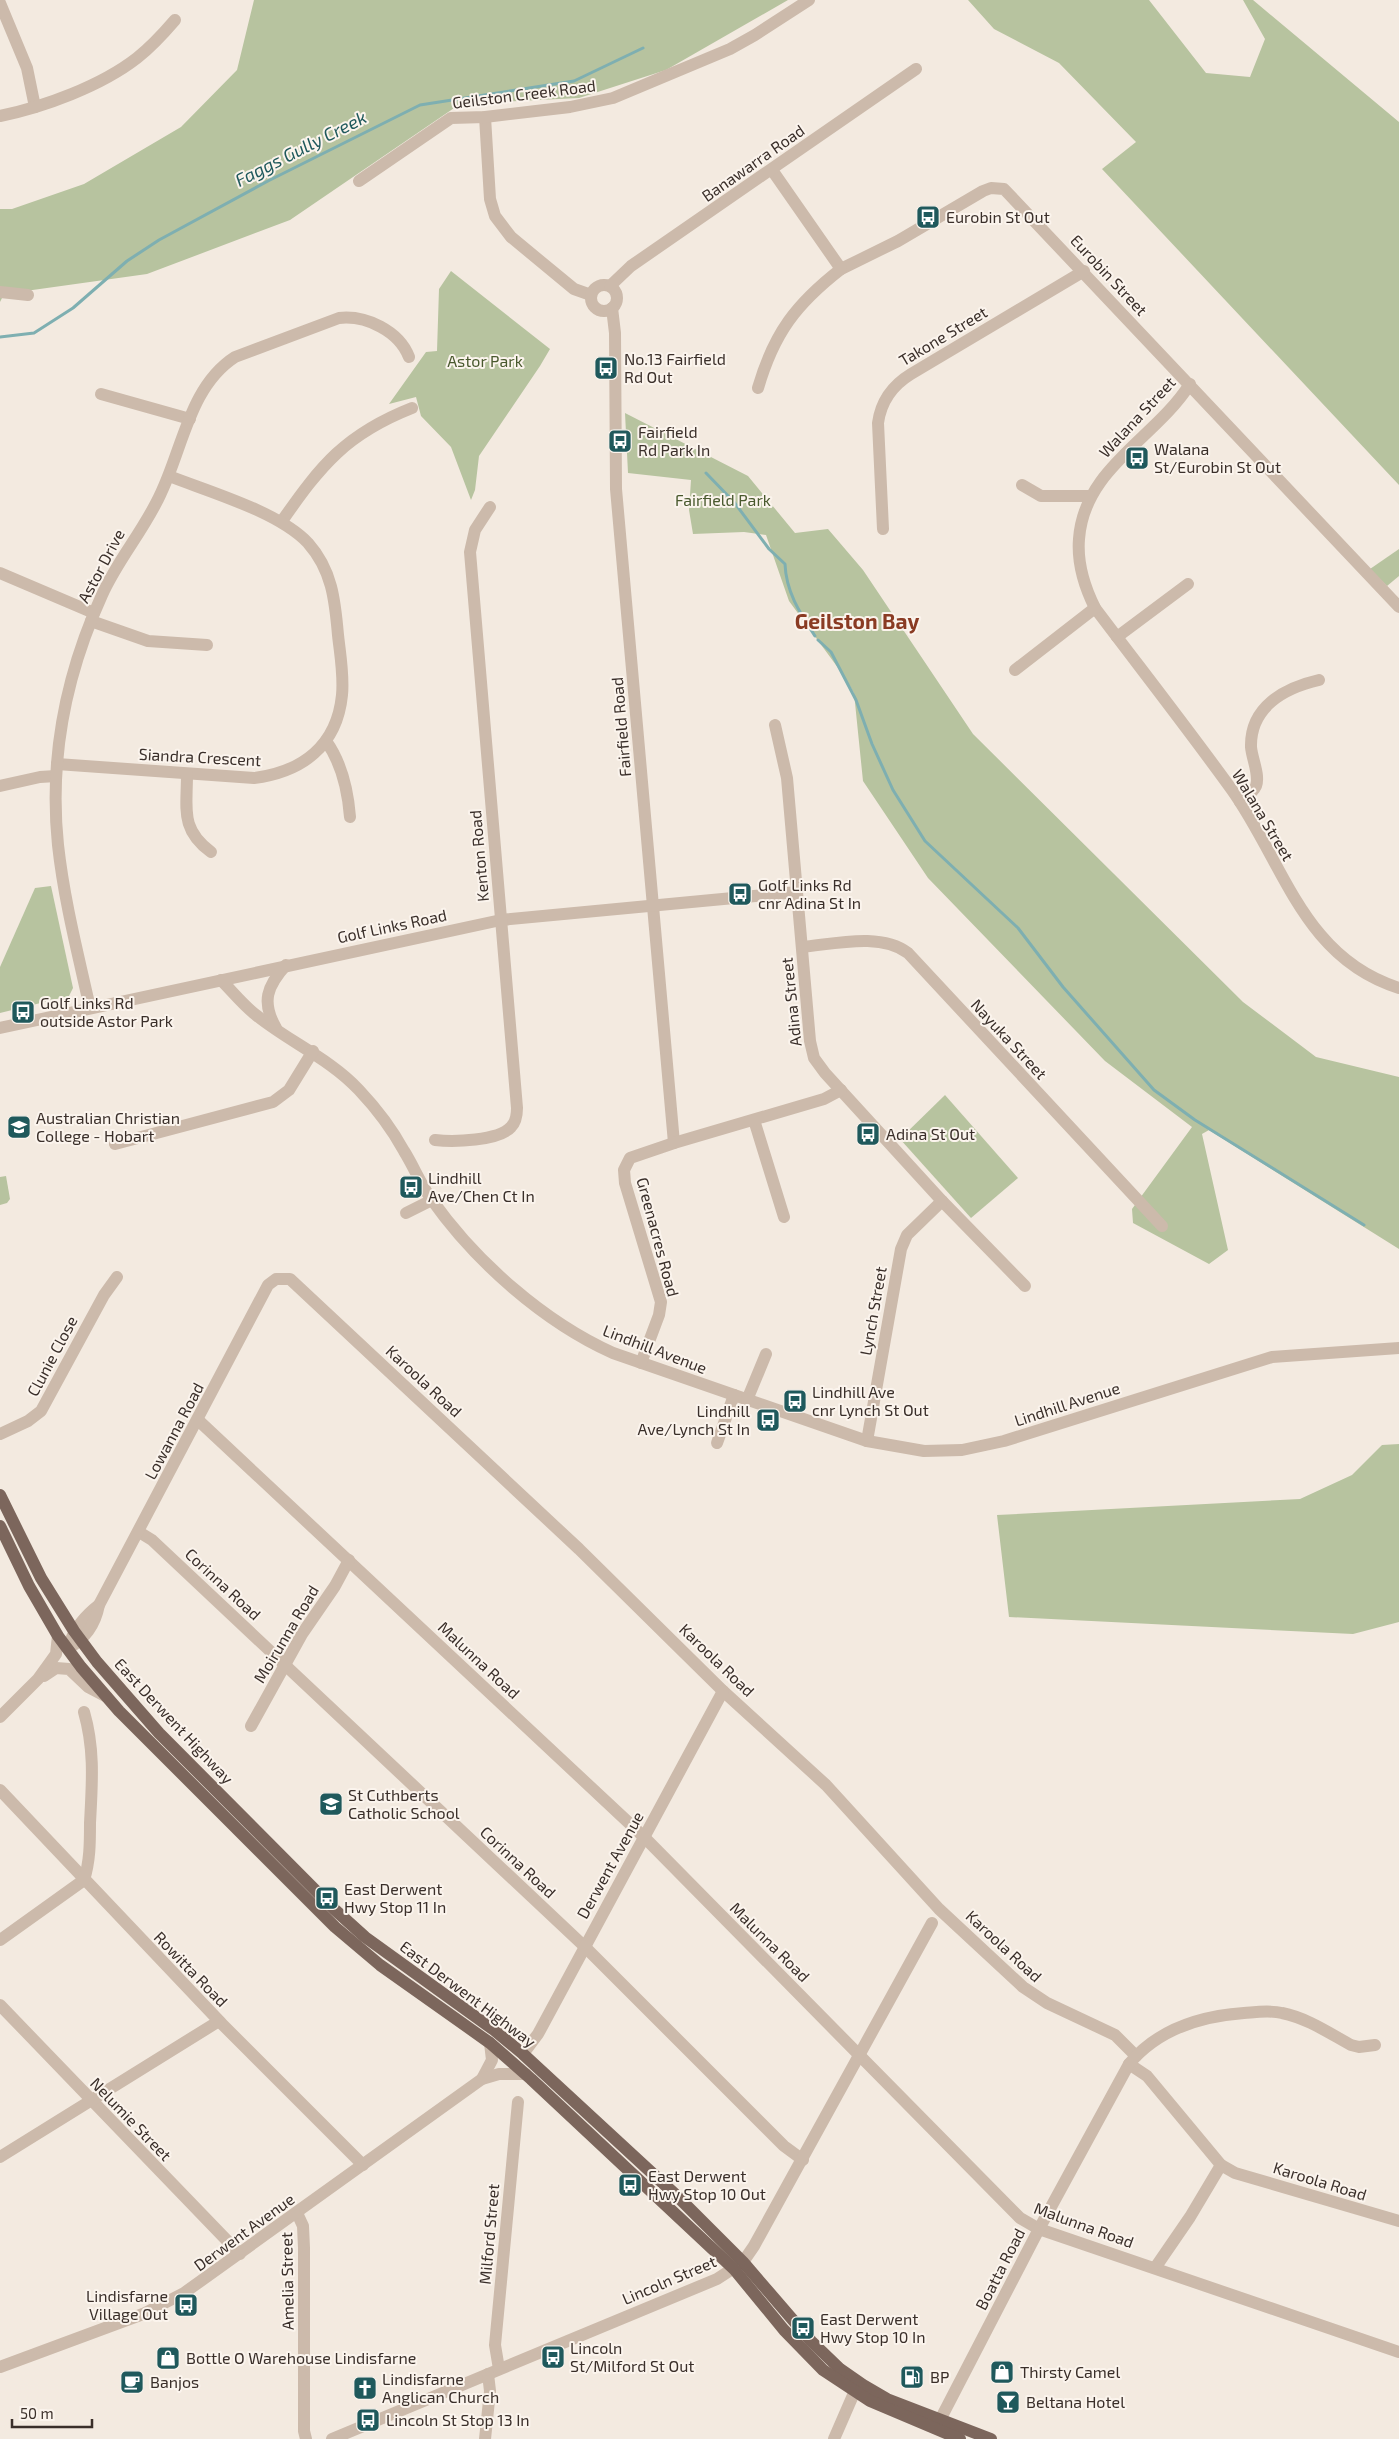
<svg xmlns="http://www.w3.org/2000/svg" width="1399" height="2439" font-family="'Exo 2',sans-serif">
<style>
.green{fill:#b7c39f}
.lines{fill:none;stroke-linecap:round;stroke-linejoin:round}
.stream{stroke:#7eafb1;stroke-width:3}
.minor{stroke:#ccbaab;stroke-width:12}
.major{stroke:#7c665c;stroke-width:12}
.labels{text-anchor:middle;stroke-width:4;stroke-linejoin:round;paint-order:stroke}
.street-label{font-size:16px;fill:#3a2f2a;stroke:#fbf4ed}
.poi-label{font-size:16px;fill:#3a2f2a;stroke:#fbf4ed;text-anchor:start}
.park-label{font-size:16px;fill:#49592e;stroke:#fbf4ed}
.water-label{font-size:18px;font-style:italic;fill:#1f595c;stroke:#fbf4ed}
.district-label{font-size:21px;font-weight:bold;fill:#8a3b23;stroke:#fbf4ed}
</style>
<rect width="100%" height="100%" fill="#f3eae0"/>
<g class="green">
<path d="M 254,0 L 788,0 L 666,70 L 579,98 L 460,104 L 290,220 L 147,274 L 4,294 L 0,302 L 0,209 L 12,209 L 84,184 L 181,127 L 237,70 Z"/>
<path d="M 968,0 L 1149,0 L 1206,73 L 1250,77 L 1265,39 L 1243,0 L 1253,0 L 1399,122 L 1399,485 L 1102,169 L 1136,142 L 1059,63 L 994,29 Z"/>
<path d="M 451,271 L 550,349 L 540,366 L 479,456 L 475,490 L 471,500 L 451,447 L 421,416 L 416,397 L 389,404 L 426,352 L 437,351 L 439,289 Z"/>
<path d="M 625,413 L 748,476 L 795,533 L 828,529 L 863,570 L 973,734 L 1243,1002 L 1316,1057 L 1399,1077 L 1399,1249 L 1209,1130 L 1202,1134 L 1228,1250 L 1209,1264 L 1133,1223 L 1132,1209 L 1192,1127 L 1105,1061 L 928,878 L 863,781 L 854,693 L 844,676 L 789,601 L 766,535 L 744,532 L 693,534 L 689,510 L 691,480 L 628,473 Z"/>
<path d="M 1399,549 L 1399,576 L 1387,586 L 1370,569 Z"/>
<path d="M 51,886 L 73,988 L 69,996 L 0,1013 L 0,967 L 35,888 Z"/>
<path d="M 945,1095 L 1018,1178 L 971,1218 L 900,1139 Z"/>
<path d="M 6,1176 L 10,1199 L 7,1203 L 0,1205 L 0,1177 Z"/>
<path d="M 1399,1444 L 1399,1622 L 1353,1634 L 1009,1617 L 997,1515 L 1300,1499 L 1352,1475 L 1382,1445 Z"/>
</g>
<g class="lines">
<g class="stream">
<path d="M 0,337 L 34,333 L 73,308 L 127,261 L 159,240 L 268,181 L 420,105 L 574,81 L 643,48"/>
<path d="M 706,473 L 734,502 L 769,549 L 785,564 C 786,592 800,613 815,636"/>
<path d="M 818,640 L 831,652 L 856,700 L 872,744 L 893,790 L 925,841 L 1018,928 L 1063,987 L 1154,1090 L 1195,1120 L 1364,1225"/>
</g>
<g class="minor">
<path d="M 0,3 L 27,68 L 35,107"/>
<path d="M 0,116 C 44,107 101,86 137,58 C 151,47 163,34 175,20"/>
<path d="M 485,117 L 490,199 L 495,216 L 511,237 L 574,289 L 591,295"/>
<path d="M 772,170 L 841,269 L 898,241 L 983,191 L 991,188 L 1004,189 L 1399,607"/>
<path d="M 359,181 L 451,118 L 485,117 L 570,107 L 613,98 L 730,49 L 755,35 L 809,0"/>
<circle cx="604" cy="298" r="13"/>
<path d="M 610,286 L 631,266 L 916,69"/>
<path d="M 0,292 L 28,295"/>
<path d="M 612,308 L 615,333 L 616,489 L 674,1143"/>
<path d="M 1190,384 C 1155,439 1084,468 1079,539 C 1077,564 1084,586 1095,608 C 1141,669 1188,729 1232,790 C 1284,863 1303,958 1399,988"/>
<path d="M 758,388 C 774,333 796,304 841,269"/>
<path d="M 101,394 L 190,419"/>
<path d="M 1022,485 L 1041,496 L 1089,496"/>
<path d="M 282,521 C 321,465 346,434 412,408"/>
<path d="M 883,529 L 878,423 C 881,401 893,385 911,374 L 1084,271"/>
<path d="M 0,573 L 94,613"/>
<path d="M 91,621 L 148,641 L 207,645"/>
<path d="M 1117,637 L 1188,584"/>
<path d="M 1015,670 L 1095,608"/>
<path d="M 775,725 L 787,778 L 810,1041 L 814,1058 L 825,1073 L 942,1201 L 1025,1286"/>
<path d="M 326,741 C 341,762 348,791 350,817"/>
<path d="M 57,764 L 254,778 C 302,772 337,746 342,695 C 344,675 340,654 338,635 C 335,600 332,570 308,543 C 279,512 210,492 169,476"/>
<path d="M 187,774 C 187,809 180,829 211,852"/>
<path d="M 0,786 L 40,777 L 56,776"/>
<path d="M 1240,802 C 1246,797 1253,793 1256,786 C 1260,775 1252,759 1251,747 C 1250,707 1284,688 1319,680"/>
<path d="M 802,947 C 834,944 881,932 908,953 L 1162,1226"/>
<path d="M 221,980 C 232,991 243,1005 256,1015 C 289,1042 329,1058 359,1090 C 376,1108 392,1129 404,1151 C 414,1167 421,1185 432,1200 C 476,1262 544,1322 613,1353 L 867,1441 L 924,1451 L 962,1450 L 1004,1441 L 1272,1357 L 1399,1348"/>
<path d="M 90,1008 C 78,954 64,900 58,845 C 49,758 66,674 102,595 C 118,559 145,529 161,493 C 183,447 190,386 235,357 L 339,318 C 366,315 399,331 409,357"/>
<path d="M 0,1028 L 501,920 L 797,892"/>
<path d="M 276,1028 C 261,1002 267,986 286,965"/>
<path d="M 754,1120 L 784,1217"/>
<path d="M 435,1140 C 453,1142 499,1141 511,1127 C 516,1122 517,1115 517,1108 L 470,552 L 475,530 L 490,507"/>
<path d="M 115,1144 L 273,1102 L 289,1090 L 313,1051"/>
<path d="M 406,1213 L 432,1200"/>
<path d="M 641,1363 L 659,1315 L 661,1302 L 625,1183 L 624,1170 L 630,1158 L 674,1143 L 824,1099 L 841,1090"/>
<path d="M 747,1400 L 766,1354"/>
<path d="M 198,1420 L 644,1837 L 1020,2218 L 1039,2229 L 1399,2352"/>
<path d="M 0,1434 L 28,1421 L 41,1411 L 104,1295 L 117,1277"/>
<path d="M 867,1441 L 901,1249 L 907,1235 L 942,1201"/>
<path d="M 717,1443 L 734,1395"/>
<path d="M 139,1532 L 152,1540 L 584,1946 L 784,2146 L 803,2160"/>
<path d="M 70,1642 C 76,1626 86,1615 99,1605"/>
<path d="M 68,1649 C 85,1638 95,1626 99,1605 L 268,1285 L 276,1279 L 290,1279 L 579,1549 L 723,1691 L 826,1785 L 939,1909 L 1023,1987 L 1047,2003 L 1115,2035 L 1136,2056"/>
<path d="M 44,1676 L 56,1668 L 69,1669 L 88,1687 L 107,1697"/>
<path d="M 0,1717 L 38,1679 L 51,1661 L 56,1654 L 58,1636"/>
<path d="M 251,1726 L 302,1634 L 335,1586 L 349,1560"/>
<path d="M 0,1790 L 222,2024 L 363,2165"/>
<path d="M 0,1940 L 84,1880 C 90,1861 90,1843 90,1823 C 92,1784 95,1750 84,1712"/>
<path d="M 0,2005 L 240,2254"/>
<path d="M 523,2054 L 538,2034 L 723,1691"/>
<path d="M 1129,2064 L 1147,2076 L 1221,2165 L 1235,2173 L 1399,2221"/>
<path d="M 482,2079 L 492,2060 L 490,2043"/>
<path d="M 0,2157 L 219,2021"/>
<path d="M 297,2213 L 303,2226 L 304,2248 L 304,2431 L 306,2439"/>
<path d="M 1155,2268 L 1190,2217 L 1221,2165"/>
<path d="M 0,2367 L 143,2314 L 184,2293 L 482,2079 L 499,2074 L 526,2074"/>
<path d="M 499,2369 L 495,2345 L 518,2102"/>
<path d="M 940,2420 L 1039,2229 L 1129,2064 C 1158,2029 1201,2016 1244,2013 C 1257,2012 1270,2010 1282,2013 C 1307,2018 1329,2033 1351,2045 L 1359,2047 L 1375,2045"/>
<path d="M 332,2439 L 717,2279 L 743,2262 L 754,2246 L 932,1923"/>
<path d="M 485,2439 L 490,2391 L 488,2374"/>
<path d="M 834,2439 L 854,2393"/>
</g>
<g class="major">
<path d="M 0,1495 L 41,1578 L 74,1631 L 97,1662 L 159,1733 L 334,1909 L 365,1937 L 494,2030 L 523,2054 L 678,2197 L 743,2262 L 811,2341 L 840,2369 L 863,2385 L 887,2399 L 991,2439"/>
<path d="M 0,1526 L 29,1586 L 58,1636 L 81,1667 L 119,1711 L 335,1927 L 380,1965 L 490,2043 L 531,2079 L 734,2269 L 784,2330 L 823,2370 L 870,2401 L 960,2439"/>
</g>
</g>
<defs>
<g id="bus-square" transform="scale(1.25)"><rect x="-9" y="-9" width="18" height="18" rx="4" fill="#1f595c" stroke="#fbf4ed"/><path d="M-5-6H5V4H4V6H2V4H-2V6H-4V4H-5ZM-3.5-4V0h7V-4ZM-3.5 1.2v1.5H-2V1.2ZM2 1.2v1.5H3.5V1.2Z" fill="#fff"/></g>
<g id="school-square" transform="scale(1.25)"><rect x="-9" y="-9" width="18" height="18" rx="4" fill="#1f595c" stroke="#fbf4ed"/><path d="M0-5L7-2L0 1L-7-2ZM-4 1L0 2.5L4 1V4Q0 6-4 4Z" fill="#fff"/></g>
<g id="shop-square" transform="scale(1.25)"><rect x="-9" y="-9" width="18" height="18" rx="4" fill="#1f595c" stroke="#fbf4ed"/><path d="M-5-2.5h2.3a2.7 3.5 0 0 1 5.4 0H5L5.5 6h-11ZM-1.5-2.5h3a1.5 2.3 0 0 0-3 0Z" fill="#fff"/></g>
<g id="fuel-square" transform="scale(1.25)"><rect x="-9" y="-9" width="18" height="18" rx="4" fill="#1f595c" stroke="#fbf4ed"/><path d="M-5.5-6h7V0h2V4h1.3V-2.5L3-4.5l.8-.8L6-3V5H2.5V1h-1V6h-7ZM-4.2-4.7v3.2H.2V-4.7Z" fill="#fff"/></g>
<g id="cafe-square" transform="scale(1.25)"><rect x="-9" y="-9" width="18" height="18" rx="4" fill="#1f595c" stroke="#fbf4ed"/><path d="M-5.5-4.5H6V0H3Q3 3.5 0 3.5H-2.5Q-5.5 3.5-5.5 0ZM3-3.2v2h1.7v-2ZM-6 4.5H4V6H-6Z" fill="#fff"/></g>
<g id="church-square" transform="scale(1.25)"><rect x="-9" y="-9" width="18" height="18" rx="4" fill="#1f595c" stroke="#fbf4ed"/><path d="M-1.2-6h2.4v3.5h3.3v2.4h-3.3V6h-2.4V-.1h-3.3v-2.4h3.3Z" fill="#fff"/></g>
<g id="bar-square" transform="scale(1.25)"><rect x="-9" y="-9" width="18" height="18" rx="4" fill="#1f595c" stroke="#fbf4ed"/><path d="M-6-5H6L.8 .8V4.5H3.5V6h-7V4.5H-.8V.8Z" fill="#fff"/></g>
</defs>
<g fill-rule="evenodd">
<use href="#bus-square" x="928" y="217"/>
<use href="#bus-square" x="606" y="368"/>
<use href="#bus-square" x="620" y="441"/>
<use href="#bus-square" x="1137" y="458"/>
<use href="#bus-square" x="740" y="894"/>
<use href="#bus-square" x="23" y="1012"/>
<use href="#school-square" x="19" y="1127"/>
<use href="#bus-square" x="868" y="1134"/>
<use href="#bus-square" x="411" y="1187"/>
<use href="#bus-square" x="795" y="1401"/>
<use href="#bus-square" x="768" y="1420"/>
<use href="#school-square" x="331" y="1804"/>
<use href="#bus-square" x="327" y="1898"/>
<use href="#bus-square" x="630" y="2185"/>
<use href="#bus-square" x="186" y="2305"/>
<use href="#bus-square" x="803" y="2328"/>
<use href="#bus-square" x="553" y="2357"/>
<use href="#shop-square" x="168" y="2358"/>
<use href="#shop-square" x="1002" y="2372"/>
<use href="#fuel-square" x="912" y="2377"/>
<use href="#cafe-square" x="132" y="2382"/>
<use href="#church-square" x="365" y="2388"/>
<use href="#bar-square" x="1008" y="2402"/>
<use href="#bus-square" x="368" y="2420"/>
</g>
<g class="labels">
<g class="street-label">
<text transform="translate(524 94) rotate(-7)" y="6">Geilston Creek Road</text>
<text transform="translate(753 163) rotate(-35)" y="6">Banawarra Road</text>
<text transform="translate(1109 275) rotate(47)" y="6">Eurobin Street</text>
<text transform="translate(943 336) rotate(-31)" y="6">Takone Street</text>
<text transform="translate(1137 417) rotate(-47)" y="6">Walana Street</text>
<text transform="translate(101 566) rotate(-62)" y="6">Astor Drive</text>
<text transform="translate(621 727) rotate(-95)" y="6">Fairfield Road</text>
<text transform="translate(200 757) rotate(3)" y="6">Siandra Crescent</text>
<text transform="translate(1263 815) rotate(59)" y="6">Walana Street</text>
<text transform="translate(479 856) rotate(-95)" y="6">Kenton Road</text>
<text transform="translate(392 926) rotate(-12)" y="6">Golf Links Road</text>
<text transform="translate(791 1002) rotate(-96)" y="6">Adina Street</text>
<text transform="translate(1009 1039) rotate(47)" y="6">Nayuka Street</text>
<text transform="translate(658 1237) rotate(75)" y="6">Greenacres Road</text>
<text transform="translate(873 1311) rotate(-80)" y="6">Lynch Street</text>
<text transform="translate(655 1349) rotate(21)" y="6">Lindhill Avenue</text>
<text transform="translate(52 1356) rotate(-62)" y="6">Clunie Close</text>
<text transform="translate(424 1381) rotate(43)" y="6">Karoola Road</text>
<text transform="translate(1067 1404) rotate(-18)" y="6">Lindhill Avenue</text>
<text transform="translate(174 1431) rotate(-62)" y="6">Lowanna Road</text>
<text transform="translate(223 1584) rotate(43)" y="6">Corinna Road</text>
<text transform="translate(286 1634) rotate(-59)" y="6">Moirunna Road</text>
<text transform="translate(479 1660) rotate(43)" y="6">Malunna Road</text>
<text transform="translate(717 1660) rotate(44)" y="6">Karoola Road</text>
<text transform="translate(174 1721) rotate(47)" y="6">East Derwent Highway</text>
<text transform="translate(518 1862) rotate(43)" y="6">Corinna Road</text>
<text transform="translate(610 1865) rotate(-61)" y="6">Derwent Avenue</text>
<text transform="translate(770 1942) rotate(45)" y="6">Malunna Road</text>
<text transform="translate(1004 1946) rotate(43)" y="6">Karoola Road</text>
<text transform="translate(191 1969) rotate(46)" y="6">Rowitta Road</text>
<text transform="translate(468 1994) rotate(37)" y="6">East Derwent Highway</text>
<text transform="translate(131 2119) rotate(46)" y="6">Nelumie Street</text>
<text transform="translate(1320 2181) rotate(17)" y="6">Karoola Road</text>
<text transform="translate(1084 2225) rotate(20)" y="6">Malunna Road</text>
<text transform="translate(244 2232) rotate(-36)" y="6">Derwent Avenue</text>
<text transform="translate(489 2234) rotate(-85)" y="6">Milford Street</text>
<text transform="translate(1000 2269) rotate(-63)" y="6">Boatta Road</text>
<text transform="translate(669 2280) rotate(-23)" y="6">Lincoln Street</text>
<text transform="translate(287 2281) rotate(-91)" y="6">Amelia Street</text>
</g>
<g class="poi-label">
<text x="946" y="223">Eurobin St Out</text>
<text x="624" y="365">No.13 Fairfield<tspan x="624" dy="18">Rd Out</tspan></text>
<text x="638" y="438">Fairfield<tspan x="638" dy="18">Rd Park In</tspan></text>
<text x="1154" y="455">Walana<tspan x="1154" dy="18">St/Eurobin St Out</tspan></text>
<text x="758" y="891">Golf Links Rd<tspan x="758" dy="18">cnr Adina St In</tspan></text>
<text x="40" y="1009">Golf Links Rd<tspan x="40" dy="18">outside Astor Park</tspan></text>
<text x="36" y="1124">Australian Christian<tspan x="36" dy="18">College - Hobart</tspan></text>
<text x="886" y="1140">Adina St Out</text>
<text x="428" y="1184">Lindhill<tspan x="428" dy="18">Ave/Chen Ct In</tspan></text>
<text x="812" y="1398">Lindhill Ave<tspan x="812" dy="18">cnr Lynch St Out</tspan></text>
<text x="750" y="1417" text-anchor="end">Lindhill<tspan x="750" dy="18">Ave/Lynch St In</tspan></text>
<text x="348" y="1801">St Cuthberts<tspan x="348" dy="18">Catholic School</tspan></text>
<text x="344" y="1895">East Derwent<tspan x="344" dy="18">Hwy Stop 11 In</tspan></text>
<text x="648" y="2182">East Derwent<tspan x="648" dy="18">Hwy Stop 10 Out</tspan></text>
<text x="168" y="2302" text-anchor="end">Lindisfarne<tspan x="168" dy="18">Village Out</tspan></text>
<text x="820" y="2325">East Derwent<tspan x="820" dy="18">Hwy Stop 10 In</tspan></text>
<text x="570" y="2354">Lincoln<tspan x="570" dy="18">St/Milford St Out</tspan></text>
<text x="186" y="2364">Bottle O Warehouse Lindisfarne</text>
<text x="1020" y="2378">Thirsty Camel</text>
<text x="930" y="2383">BP</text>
<text x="382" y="2385">Lindisfarne<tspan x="382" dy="18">Anglican Church</tspan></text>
<text x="150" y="2388">Banjos</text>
<text x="1026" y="2408">Beltana Hotel</text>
<text x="386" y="2426">Lincoln St Stop 13 In</text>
</g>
<g class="park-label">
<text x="485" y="367">Astor Park</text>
<text x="723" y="506">Fairfield Park</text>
</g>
<g class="water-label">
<text transform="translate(301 149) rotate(-27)" y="6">Faggs Gully Creek</text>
</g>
<g class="district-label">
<text x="857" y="629">Geilston Bay</text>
</g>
</g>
<path d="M12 2419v8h80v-8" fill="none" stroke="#3a2f2a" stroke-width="2.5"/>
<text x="20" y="2419" font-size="15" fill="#3a2f2a" stroke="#fbf4ed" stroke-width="4" paint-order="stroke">50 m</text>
</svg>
